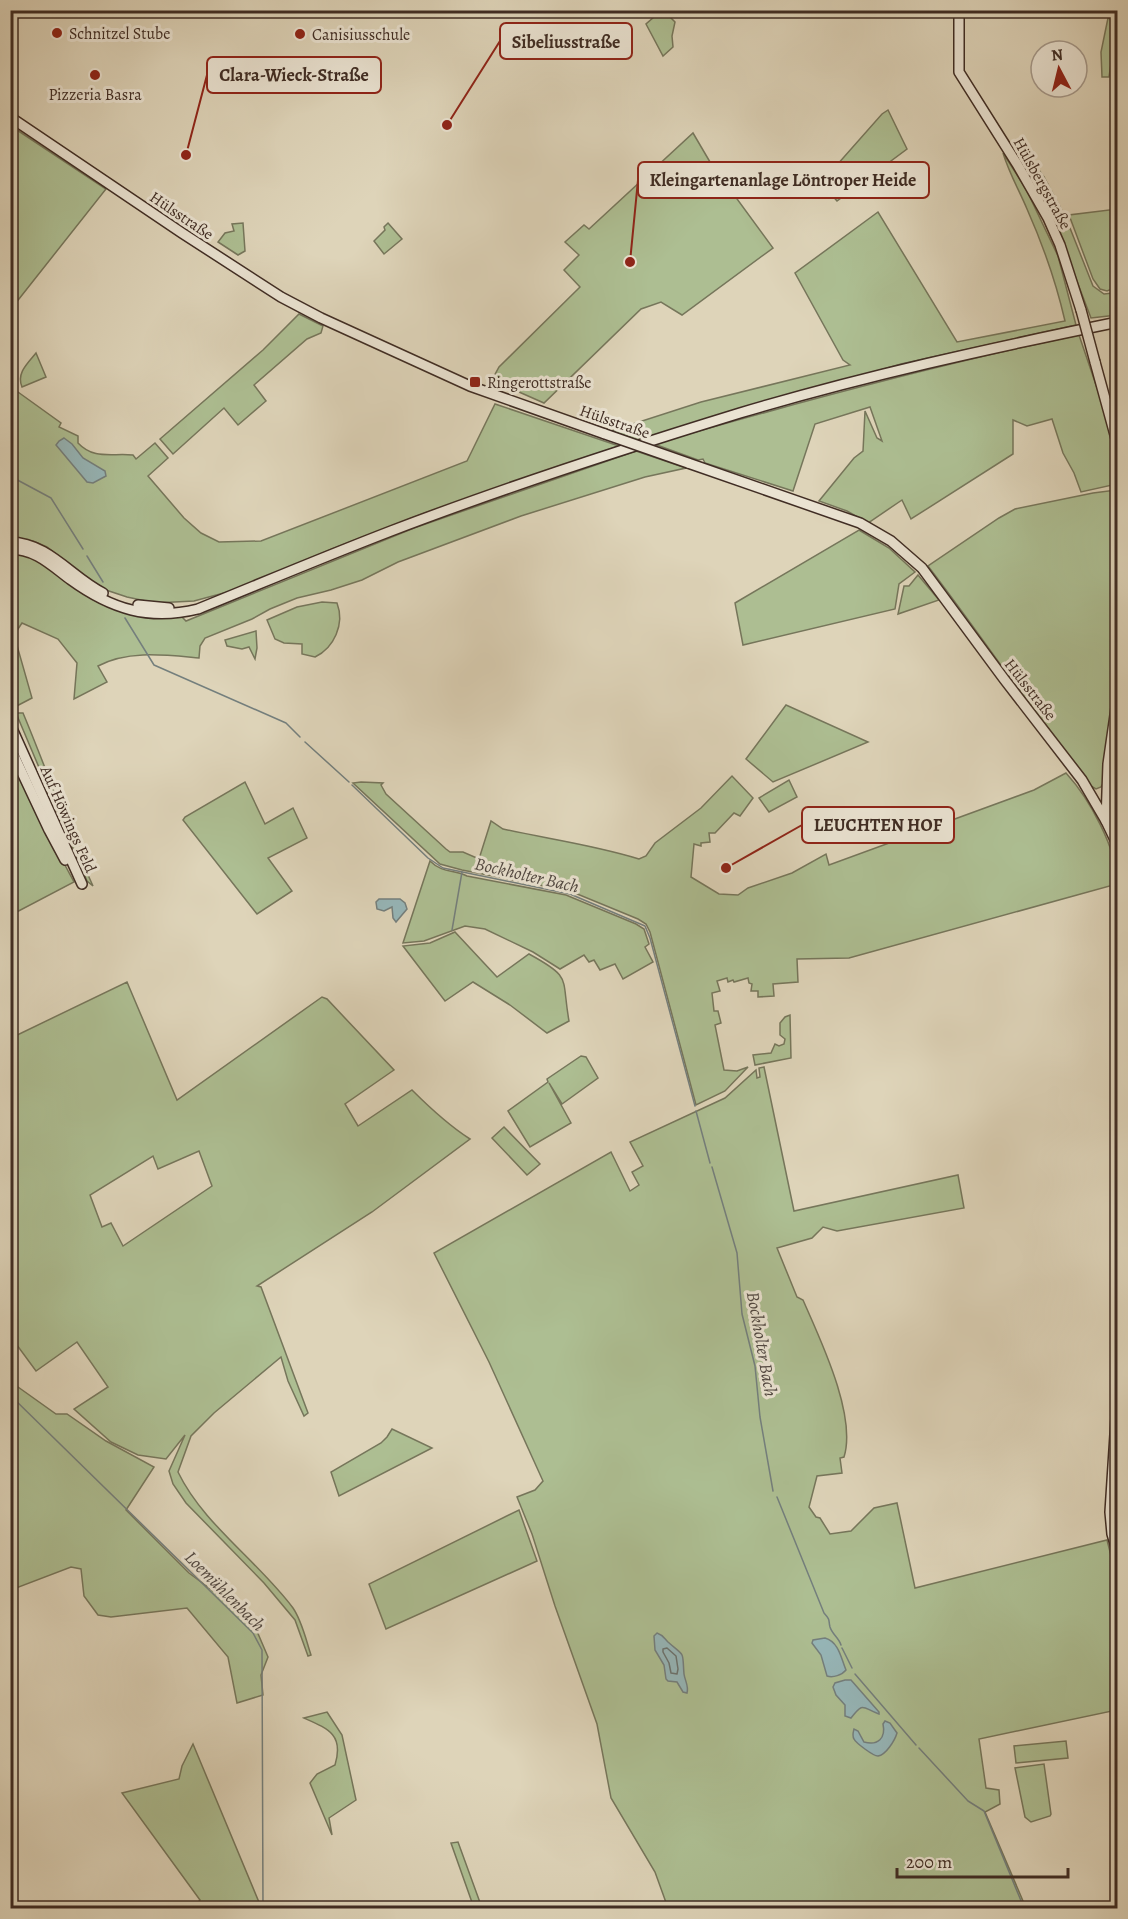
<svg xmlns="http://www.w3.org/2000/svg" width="1128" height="1919" font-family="Alegreya,serif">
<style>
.green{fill:#adbe92;stroke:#76765b;stroke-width:1.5;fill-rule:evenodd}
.water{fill:#96b6b8;stroke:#747f7d;stroke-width:1.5}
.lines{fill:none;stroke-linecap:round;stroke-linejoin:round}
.shore{stroke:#6b726e;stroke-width:1.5}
.stream{stroke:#747f7d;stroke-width:1.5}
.secondary-casing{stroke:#402d24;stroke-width:12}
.secondary{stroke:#eae3d2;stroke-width:9}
.secondary-bridge-casing{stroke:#402d24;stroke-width:12;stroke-linecap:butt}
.secondary-bridge{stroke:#eae3d2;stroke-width:9}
.poi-dot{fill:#8f2418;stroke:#eae3d2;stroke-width:2}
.labels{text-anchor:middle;stroke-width:6;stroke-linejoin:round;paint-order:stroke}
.poi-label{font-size:16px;fill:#402d24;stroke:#eae3d2;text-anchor:start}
.street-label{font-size:16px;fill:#402d24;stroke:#eae3d2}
.water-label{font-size:18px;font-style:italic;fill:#514842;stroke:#eae3d2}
.leader{fill:none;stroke:#8f2418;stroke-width:2}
.callout-dot{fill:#8f2418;stroke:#eae3d2;stroke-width:2}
.callout{fill:#eae3d2;stroke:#8f2418;stroke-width:2}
.callout-label{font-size:18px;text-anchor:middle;font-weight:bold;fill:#402d24}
</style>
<rect width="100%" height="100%" fill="#ded4b9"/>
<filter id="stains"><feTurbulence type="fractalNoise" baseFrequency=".00333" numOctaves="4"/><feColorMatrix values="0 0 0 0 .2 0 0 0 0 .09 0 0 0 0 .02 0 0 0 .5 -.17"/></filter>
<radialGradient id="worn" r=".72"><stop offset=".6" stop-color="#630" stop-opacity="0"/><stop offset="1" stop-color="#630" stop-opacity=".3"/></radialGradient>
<g class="green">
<path d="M 661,11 L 664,11 L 675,22 L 672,36 L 673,47 L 663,56 L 646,24 Z"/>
<path d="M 1108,18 L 1117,20 L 1117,22 L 1109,77 L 1102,77 L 1101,52 Z"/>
<path d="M 888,110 L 907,149 L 837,201 L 821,183 L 882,114 Z"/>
<path d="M 11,126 L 106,189 L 11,309 Z"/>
<path d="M 693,133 L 710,162 L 773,248 L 682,315 L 661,302 L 641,309 L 544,403 L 492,380 L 499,367 L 580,287 L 564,270 L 579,255 L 565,242 L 584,225 L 589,229 Z"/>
<path d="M 1003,153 L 1026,189 L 1058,256 L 1076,325 L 901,364 L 637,440 L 611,431 L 701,402 L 850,365 L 843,360 L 795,273 L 878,212 L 957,342 L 1065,321 C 1056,282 1043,245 1027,209 C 1019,190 1009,173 1003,153 Z"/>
<path d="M 1030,162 L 1036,166 L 1044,177 L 1066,218 L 1093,286 L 1104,294 L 1113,293 L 1117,290 L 1117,315 L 1091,318 L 1052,216 L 1024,166 L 1025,163 Z"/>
<path d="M 1117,209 L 1117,287 L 1107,291 L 1100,289 L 1093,279 L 1069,215 Z"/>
<path d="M 243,223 L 245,251 L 238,255 L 218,242 L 225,233 L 234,231 L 232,224 Z"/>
<path d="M 388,223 L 402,239 L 384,254 L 374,241 L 385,230 L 384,227 Z"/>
<path d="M 299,314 L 323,326 L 321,333 L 307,339 L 254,385 L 266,401 L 238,425 L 224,408 L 173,454 L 160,439 L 263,350 Z"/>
<path d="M 1079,335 L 1117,447 L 1117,484 L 1081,492 L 1074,473 L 1063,453 L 1052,419 L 1027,426 L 1013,420 L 1013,454 L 911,519 L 902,500 L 868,523 L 847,511 L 819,501 L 854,458 L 863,451 L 865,411 L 877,438 L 882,441 L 870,407 L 815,424 L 793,491 L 705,463 L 703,459 L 698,460 L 654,444 C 795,403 936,365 1079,335 Z"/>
<path d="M 36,353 L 46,377 L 22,387 C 16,373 28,363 36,353 Z"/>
<path d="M 11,387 L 61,423 L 59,427 L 78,436 L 78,443 C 94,460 111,453 133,455 L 136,459 L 155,443 L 168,458 L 148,476 L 184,518 L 201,533 L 219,542 L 261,541 L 467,461 L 495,404 L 619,446 L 425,513 L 332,549 L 235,590 L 194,601 L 155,603 L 127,597 L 106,590 L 87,578 L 47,547 L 33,541 L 11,538 Z"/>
<path d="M 636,451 L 686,468 L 645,477 L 521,516 L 398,562 L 362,580 L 331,590 L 297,598 L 270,609 L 252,619 L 205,638 L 200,646 L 199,658 C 165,655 128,650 98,666 L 107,682 L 74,699 L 77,663 L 58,639 L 22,623 L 14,635 L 32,698 L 11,709 L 10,552 L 27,553 L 101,602 L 180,615 L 186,621 L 414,528 Z"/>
<path d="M 1116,490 L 1118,647 L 1104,782 L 1101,787 L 1096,789 L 1091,786 C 1034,714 983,638 928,566 L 999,518 L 1015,509 L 1093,493 Z"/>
<path d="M 859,530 L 889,548 L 915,572 L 899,584 L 895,609 L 743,645 L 735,603 Z"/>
<path d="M 918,575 L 939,600 L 898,614 L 904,586 L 909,586 Z"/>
<path d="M 322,602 L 337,603 C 345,624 334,648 315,657 L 302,654 L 302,644 L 284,643 L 275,639 L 267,620 L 297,607 Z"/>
<path d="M 256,631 L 257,648 L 255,659 L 249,647 L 242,649 L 227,646 L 225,640 Z"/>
<path d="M 786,705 L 868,742 L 773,782 L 746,759 Z"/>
<path d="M 16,713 L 23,713 C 47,770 67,829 93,886 L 87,881 Z"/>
<path d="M 10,758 L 38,815 L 74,882 L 11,915 Z"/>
<path d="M 1066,773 C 1089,798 1118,850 1117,884 L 849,958 L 797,959 L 798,982 L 773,984 L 774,996 L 758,997 L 758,991 L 751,991 L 752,984 L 749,983 L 748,978 L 734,982 L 733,980 L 728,982 L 727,978 L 717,981 L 720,991 L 712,993 L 714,1011 L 718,1011 L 721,1023 L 715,1025 L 724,1070 L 737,1071 L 748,1067 L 725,1091 L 696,1105 L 650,932 L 646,924 L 638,919 L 570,891 L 462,870 L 440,864 L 353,783 L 361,782 L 383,783 L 381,785 L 386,794 L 446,849 L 450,852 L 463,852 L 479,859 L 491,821 L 503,829 C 548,839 594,845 639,859 L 646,856 L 655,843 L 701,808 L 732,776 L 753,798 L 740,816 L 734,813 L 715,833 L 709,833 L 710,842 L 701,843 L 701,846 L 694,844 L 691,877 L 719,894 L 738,895 L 748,888 L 792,873 L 826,854 L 829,865 L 1034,790 Z"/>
<path d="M 789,780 L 797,797 L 769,812 L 759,798 Z"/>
<path d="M 245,782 L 265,824 L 293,808 L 307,838 L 268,858 L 292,891 L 257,914 L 183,820 L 185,817 Z"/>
<path d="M 430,861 C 443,874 454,869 467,876 L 566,895 L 636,924 L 644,929 L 649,944 L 645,947 L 653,962 L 623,979 L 615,964 L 600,970 L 594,960 L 589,962 L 584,955 L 560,969 L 533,952 L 485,929 L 465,926 L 424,941 L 403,943 Z"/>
<path d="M 455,932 L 497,977 L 529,954 C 573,978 561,977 569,1021 L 547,1033 L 510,1005 L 473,982 L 445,1001 L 403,946 L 430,943 Z"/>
<path d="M 127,982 L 177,1100 L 322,997 L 327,999 L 394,1070 L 345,1104 L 358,1126 L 412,1090 C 430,1108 448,1125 470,1139 L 372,1212 L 257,1286 L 261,1287 L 308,1413 L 304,1416 L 288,1381 L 281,1357 L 214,1413 L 191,1436 L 178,1472 C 203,1524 258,1561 293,1608 C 302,1621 306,1640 311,1655 L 308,1656 L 295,1620 L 264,1583 L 186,1503 L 173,1484 L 169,1471 L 185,1435 L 166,1459 L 138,1455 L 111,1442 L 74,1409 L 108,1387 L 77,1342 L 36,1371 L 11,1337 L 11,1038 ZM 199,1151 L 212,1186 L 123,1246 L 111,1223 L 102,1227 L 90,1195 L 153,1156 L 158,1169 Z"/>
<path d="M 790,1015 L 791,1058 L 755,1065 L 753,1055 L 771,1053 L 775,1044 L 779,1046 L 784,1044 L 785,1039 L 780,1035 L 780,1023 L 785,1017 Z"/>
<path d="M 581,1056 L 586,1057 L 598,1078 L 562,1104 L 549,1083 L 571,1123 L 530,1147 L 508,1111 L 548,1082 L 547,1079 Z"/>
<path d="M 764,1067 L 794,1211 L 958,1175 L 964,1208 L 837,1231 L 823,1227 L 812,1238 L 777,1248 L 797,1297 L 803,1300 C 820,1339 857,1415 844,1457 L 840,1458 L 842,1473 L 817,1476 L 809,1507 L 816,1517 L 820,1518 L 830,1534 L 851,1531 L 874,1508 L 897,1503 L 915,1588 L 1107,1540 L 1117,1579 L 1117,1710 L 979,1739 L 986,1788 L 999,1790 L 1000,1804 L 985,1812 L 1026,1908 L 668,1908 L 655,1872 L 611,1798 L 597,1724 L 555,1606 L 532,1534 L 517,1497 L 535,1490 L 543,1481 L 489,1362 L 434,1253 L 611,1152 L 630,1191 L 639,1185 L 632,1172 L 643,1166 L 630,1142 L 725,1098 L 756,1070 L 757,1078 L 760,1077 L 759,1068 Z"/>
<path d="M 504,1127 L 540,1164 L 527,1175 L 492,1138 Z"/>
<path d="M 11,1382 L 56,1414 L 67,1414 L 106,1441 L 154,1467 L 126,1510 L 189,1573 L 236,1608 L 256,1629 L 268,1657 L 261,1675 L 263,1695 L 237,1703 L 228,1657 L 187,1608 L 111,1617 L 98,1615 L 84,1596 L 81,1569 L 71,1567 L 11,1590 Z"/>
<path d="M 392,1429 L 432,1448 L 339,1496 L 331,1472 L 381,1443 L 387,1437 Z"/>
<path d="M 519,1510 L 537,1561 L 386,1629 L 369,1584 Z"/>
<path d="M 327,1712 L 342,1735 L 356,1800 L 329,1818 L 332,1835 L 310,1783 L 317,1774 L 335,1765 C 344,1735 329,1729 304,1718 Z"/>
<path d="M 1066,1741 L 1068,1758 L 1016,1763 L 1014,1746 Z"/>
<path d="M 193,1744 L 261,1907 L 285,1908 L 193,1908 L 200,1900 L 122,1793 L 179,1779 L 182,1766 Z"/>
<path d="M 1044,1764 L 1051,1814 L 1050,1816 L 1031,1822 L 1025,1817 L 1015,1768 Z"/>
<path d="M 458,1842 L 482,1908 L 474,1908 L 451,1843 Z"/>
</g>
<g class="water">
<path d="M 64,438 L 72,444 L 83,458 L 105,471 L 106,476 L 93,483 L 87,482 L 56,445 L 59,441 Z"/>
<path d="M 379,899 L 400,899 L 405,903 L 407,909 L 396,922 L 393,918 L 392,907 L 384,911 L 377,909 L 376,902 Z"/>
<path d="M 657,1633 C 663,1635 664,1638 668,1642 C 686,1658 682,1650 684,1674 C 685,1681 689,1686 687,1693 L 683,1692 L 677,1682 L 668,1681 L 666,1679 L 664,1665 L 655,1650 L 654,1636 Z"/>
<path d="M 825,1638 C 839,1642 841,1658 846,1670 C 842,1675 833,1678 827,1676 L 821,1655 L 812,1643 L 813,1640 Z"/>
<path d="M 845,1680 L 851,1680 L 879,1712 L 879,1714 C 862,1708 864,1701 851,1718 L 845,1716 L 845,1705 L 836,1695 L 833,1687 L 835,1683 Z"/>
<path d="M 885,1721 L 890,1723 L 897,1733 C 895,1740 886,1755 878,1756 C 873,1756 856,1743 854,1739 C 852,1736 853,1733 854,1729 L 858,1731 L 864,1742 C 878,1746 886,1738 883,1724 Z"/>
</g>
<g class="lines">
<path class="shore" d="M 663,1649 L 667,1648 L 676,1656 L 678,1669 L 677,1674 L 671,1673 L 669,1663 L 663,1652 Z"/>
<g class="stream">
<path d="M 10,476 L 51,498 L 83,549"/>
<path d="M 87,556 L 103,582"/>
<path d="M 125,618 L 154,665 L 286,723 L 300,737"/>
<path d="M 305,742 L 349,782"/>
<path d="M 352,785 L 428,858 L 443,868 L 570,894 L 645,926 L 650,938 L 695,1106"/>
<path d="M 452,930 L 462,872"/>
<path d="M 696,1111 L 710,1163"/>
<path d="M 712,1167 L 737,1253 L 742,1314 L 755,1366 L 760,1417 L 773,1491"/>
<path d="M 10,1395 L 253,1633 L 262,1650 L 263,1908"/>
<path d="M 777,1497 L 824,1613 C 831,1621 828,1619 830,1627 C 832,1634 839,1638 841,1645"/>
<path d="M 842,1648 L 852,1668"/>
<path d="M 855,1674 L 916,1745"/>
<path d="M 919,1748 L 968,1801 L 984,1811 L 1024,1908"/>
</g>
<g class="secondary-casing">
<g id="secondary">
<path d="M 959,10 L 959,72 L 1017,164 L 1048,218 L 1060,245 L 1081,310"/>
<path d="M 10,20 L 18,10"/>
<path d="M 10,117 L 182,233 L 281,297 L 321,318 L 470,386 L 605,434"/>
<path d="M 1095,362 L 1118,446"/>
<path d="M 688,463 L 860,523 L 891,541 L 922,568 L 1004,679 L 1082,780 L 1106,821 L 1118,846"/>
<path d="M 10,542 C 49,543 71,577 103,593"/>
<path d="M 10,549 C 36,549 52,566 71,580 C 111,609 149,621 198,609 C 262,583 326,556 391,531 C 506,487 623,449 740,413 C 864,376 991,348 1118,322"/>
<path d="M 138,605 L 169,608"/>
<path d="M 10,724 L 82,884"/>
<path d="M 10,747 L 49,830 L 65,860"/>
<path d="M 1106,821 L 1108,764 L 1118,694"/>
<path d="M 1118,1388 L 1110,1512 L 1112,1534 L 1118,1554"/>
</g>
</g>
<use href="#secondary" class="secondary"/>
<g class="secondary-bridge-casing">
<g id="secondary-bridge">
<path d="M 1081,310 L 1095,362"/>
<path d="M 605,434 L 688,463"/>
</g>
</g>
<use href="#secondary-bridge" class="secondary-bridge"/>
</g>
<g class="poi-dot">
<circle cx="57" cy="33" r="6"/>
<circle cx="300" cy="34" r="6"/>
<circle cx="95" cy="75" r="6"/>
<rect x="469" y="376" width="12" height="12" rx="3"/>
</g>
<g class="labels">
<g class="poi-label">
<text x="69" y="39">Schnitzel Stube</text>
<text x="312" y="40">Canisiusschule</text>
<text x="95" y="100" text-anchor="middle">Pizzeria Basra</text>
<text x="487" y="388">Ringerottstraße</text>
</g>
<g class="street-label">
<text transform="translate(1043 183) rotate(61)" y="6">Hülsbergstraße</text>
<text transform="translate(182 215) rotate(34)" y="6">Hülsstraße</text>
<text transform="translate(615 421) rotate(19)" y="6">Hülsstraße</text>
<text transform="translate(1031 689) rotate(52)" y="6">Hülsstraße</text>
<text transform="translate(69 819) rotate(66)" y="6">Auf Höwings Feld</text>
</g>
<g class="water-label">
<text transform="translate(527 875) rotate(13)" y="6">Bockholter Bach</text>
<text transform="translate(762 1344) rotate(80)" y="6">Bockholter Bach</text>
<text transform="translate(225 1591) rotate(45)" y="6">Loemühlenbach</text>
</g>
</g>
<path class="leader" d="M447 125L500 41M186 155L207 75M630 262L638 180M726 868L802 825"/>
<g class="callout-dot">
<circle cx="447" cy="125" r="6"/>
<circle cx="186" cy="155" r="6"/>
<circle cx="630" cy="262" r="6"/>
<circle cx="726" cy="868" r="6"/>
</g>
<g class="callout">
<rect x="500" y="23" width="132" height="36" rx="6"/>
<rect x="207" y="57" width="174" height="36" rx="6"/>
<rect x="638" y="162" width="291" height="36" rx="6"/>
<rect x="802" y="807" width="152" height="36" rx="6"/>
</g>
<g class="callout-label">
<text x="566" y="48">Sibeliusstraße</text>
<text x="294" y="81">Clara-Wieck-Straße</text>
<text x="783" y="186">Kleingartenanlage Löntroper Heide</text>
<text x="878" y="831">LEUCHTEN HOF</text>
</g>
<rect width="1128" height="1919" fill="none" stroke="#ded4b9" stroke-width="36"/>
<rect x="12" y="12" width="1104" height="1895" fill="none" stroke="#402d24" stroke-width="3"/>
<rect x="18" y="18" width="1092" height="1883" fill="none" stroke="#402d24" stroke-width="1.5"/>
<g transform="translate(1059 69) rotate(353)"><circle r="28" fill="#eae3d2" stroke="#a69a8c" stroke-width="1.5"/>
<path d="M0-4.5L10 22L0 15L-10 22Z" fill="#8f2418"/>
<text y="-9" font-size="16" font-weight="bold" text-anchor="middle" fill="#402d24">N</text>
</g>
<path d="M897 1868v9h171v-9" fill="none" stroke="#402d24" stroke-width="3"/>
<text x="906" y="1868" font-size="18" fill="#402d24" stroke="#eae3d2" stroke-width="4.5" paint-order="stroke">200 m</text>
<rect width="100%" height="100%" filter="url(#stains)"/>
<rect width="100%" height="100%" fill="url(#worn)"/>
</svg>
